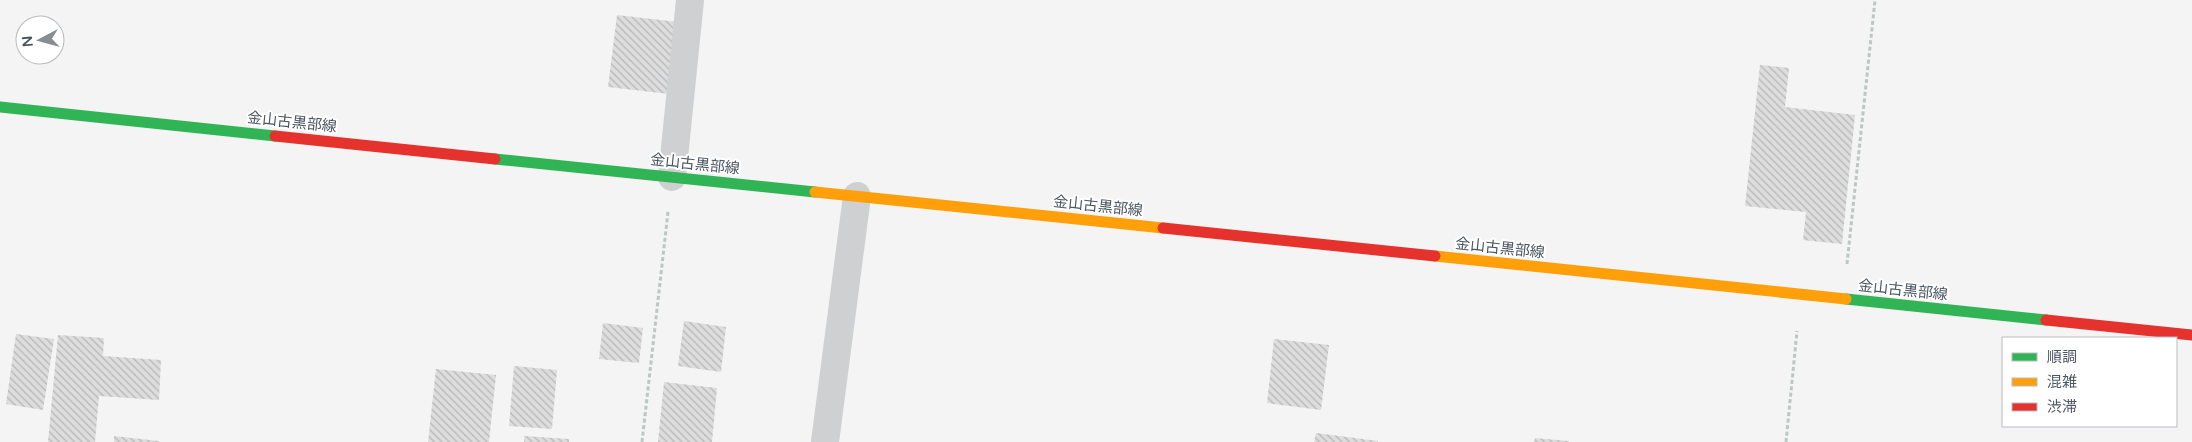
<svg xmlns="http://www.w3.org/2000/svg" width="2192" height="442" font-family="'Varela Round','Noto Sans JP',sans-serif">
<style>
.building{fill:url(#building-back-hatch)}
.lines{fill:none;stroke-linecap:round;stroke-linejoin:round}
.path{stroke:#bcc7c4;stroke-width:3;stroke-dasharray:4 2.5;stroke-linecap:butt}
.street{stroke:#ced0d2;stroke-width:28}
.fast{stroke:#30b455;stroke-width:11}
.slow{stroke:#ff9f0a;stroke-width:11}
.jam{stroke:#e5322d;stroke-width:11}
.labels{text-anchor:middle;stroke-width:4;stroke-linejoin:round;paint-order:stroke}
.street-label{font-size:15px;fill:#4a5661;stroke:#fff}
</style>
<defs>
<pattern id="building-back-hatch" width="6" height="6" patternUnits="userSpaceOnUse" patternTransform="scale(1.25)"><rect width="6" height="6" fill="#ddddde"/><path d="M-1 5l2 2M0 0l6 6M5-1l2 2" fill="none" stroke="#b5b6b7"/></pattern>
</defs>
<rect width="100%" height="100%" fill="#f4f4f4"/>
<g class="building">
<path d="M 617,15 L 678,22 L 669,94 L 608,87 Z"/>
<path d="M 1760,65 L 1789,68 L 1785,107 L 1855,115 L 1842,244 L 1803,240 L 1806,212 L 1745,206 Z"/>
<path d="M 684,321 L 726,327 L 721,372 L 678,366 Z"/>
<path d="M 603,323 L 643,328 L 639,363 L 599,359 Z"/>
<path d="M 16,334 L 54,339 L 43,410 L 6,404 Z"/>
<path d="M 58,335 L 104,338 L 103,356 L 161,360 L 159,400 L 99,396 L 95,442 L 48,442 Z"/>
<path d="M 1274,339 L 1329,345 L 1321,410 L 1267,403 Z"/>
<path d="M 514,366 L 557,370 L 552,429 L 509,426 Z"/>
<path d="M 436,369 L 496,375 L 489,442 L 428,442 Z"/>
<path d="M 664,382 L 717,388 L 712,442 L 658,442 Z"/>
<path d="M 1316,433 L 1378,441 L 1378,442 L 1314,442 Z"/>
<path d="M 114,436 L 159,441 L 159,442 L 114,442 Z"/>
<path d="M 524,436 L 569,439 L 569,442 L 524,442 Z"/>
<path d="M 1535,438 L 1569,441 L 1569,442 L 1534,442 Z"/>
</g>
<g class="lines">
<g class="path">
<path d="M 1847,264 L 1875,0"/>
<path d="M 642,442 L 668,212"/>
<path d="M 1786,442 L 1797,331"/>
</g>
<g class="street">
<path d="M 672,177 L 690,0"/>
<path d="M 825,442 L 857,196"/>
</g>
<g class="fast">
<path d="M 0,107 L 275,136"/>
<path d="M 495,159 L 815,192"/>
<path d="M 1846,299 L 2046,320"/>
</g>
<g class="slow">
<path d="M 815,192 L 1163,228"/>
<path d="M 1435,256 L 1846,299"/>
</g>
<g class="jam">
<path d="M 275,136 L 495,159"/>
<path d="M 1163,228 L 1435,256"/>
<path d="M 2046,320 L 2192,335"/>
</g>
</g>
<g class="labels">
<g class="street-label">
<text transform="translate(292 122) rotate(6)" y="5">金山古黒部線</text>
<text transform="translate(695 164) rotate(6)" y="5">金山古黒部線</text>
<text transform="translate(1098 206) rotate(6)" y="5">金山古黒部線</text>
<text transform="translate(1500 248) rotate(6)" y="5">金山古黒部線</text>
<text transform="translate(1903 290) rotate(6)" y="5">金山古黒部線</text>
</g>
</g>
<rect x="2002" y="337" width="175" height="90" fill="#ffffff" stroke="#b7bbc0"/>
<rect x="2012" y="353" width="25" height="8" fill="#30b455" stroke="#b7bbc0"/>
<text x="2047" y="362" font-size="15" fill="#4a5661">順調</text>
<rect x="2012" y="378" width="25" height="8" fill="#ff9f0a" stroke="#b7bbc0"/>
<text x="2047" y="387" font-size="15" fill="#4a5661">混雑</text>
<rect x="2012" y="403" width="25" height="8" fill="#e5322d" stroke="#b7bbc0"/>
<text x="2047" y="412" font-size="15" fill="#4a5661">渋滞</text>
<g transform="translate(40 40) rotate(264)"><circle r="24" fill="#ffffff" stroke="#b7bbc0"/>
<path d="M0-4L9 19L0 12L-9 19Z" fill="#868d94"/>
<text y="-8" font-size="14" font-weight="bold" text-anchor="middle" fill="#4a5661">N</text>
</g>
</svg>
